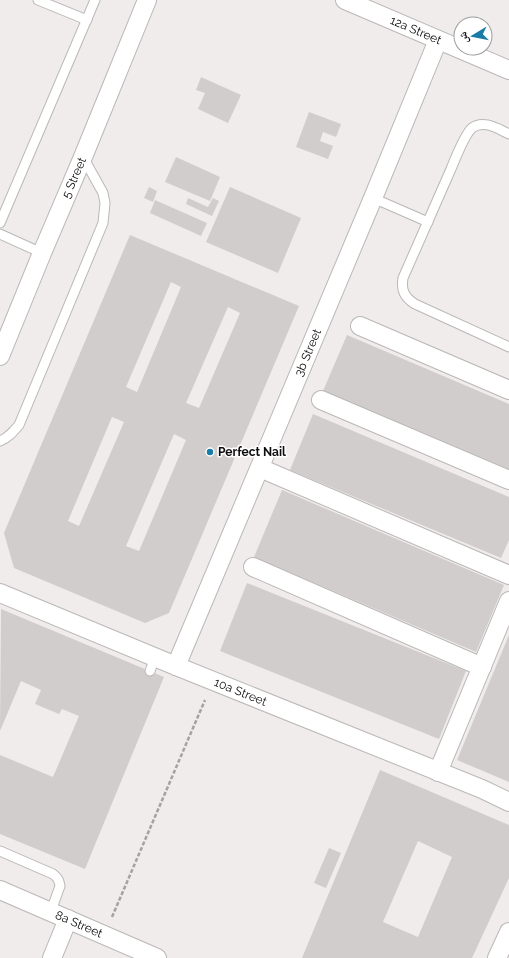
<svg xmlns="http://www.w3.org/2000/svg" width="509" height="958" font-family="Raleway,'Noto Naskh Arabic',sans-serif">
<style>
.building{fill:#d1cdcc;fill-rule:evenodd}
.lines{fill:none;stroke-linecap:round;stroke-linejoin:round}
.lane-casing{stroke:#bbb7b6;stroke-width:11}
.street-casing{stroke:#bbb7b6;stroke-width:20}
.path{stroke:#a5a2a2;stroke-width:2.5;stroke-dasharray:4 2;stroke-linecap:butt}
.lane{stroke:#fff;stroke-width:9}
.street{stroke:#fff;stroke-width:18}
.poi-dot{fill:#1a7ba7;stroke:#fff;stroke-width:1.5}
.labels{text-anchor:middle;stroke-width:3;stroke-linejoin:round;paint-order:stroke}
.street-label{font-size:12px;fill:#0e0c0c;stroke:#fff}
.poi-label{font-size:12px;font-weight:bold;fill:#0e0c0c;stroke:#fff;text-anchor:start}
</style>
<rect width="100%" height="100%" fill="#f0ecec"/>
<g class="building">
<path d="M 201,77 L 241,95 L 228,123 L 198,109 L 205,93 L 196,90 Z"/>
<path d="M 309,112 L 341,124 L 336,137 L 323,132 L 320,141 L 333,146 L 328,159 L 296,147 Z"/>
<path d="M 176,157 L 220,177 L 210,201 L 165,182 Z"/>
<path d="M 149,187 L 157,191 L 153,202 L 144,198 Z"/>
<path d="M 230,187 L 301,218 L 278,273 L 206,242 Z"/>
<path d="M 188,198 L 208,207 L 213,198 L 219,201 L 212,216 L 186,204 Z"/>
<path d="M 155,200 L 207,223 L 201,236 L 150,213 Z"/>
<path d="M 130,235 L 299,306 L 169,613 L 145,623 L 14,568 L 4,533 ZM 171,282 L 181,287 L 137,392 L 126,387 ZM 228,307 L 240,313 L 199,408 L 186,403 ZM 112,417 L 124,422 L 79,526 L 68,521 ZM 174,434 L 186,440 L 139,551 L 126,546 Z"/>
<path d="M 347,335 L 509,404 L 509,470 L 323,391 Z"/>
<path d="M 313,414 L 509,497 L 509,540 L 501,558 L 290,470 Z"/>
<path d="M 282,490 L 504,585 L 476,652 L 254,557 Z"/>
<path d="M 247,583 L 466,671 L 439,739 L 220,651 Z"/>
<path d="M 1,609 L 164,677 L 85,869 L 0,834 L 0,755 L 53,777 L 79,716 L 62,709 L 59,714 L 35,704 L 41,690 L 21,681 L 0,731 Z"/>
<path d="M 509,635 L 509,782 L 457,760 Z"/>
<path d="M 380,770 L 509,825 L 509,878 L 472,958 L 302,958 ZM 418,841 L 452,857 L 418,937 L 383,922 Z"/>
<path d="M 329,848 L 341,853 L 326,888 L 314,883 Z"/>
</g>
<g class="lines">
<g class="lane-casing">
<g id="lane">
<path d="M 38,0 L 87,20"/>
<path d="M 509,134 C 498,129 483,119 472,128 C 465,134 455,159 451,169 C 435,205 419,242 403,278 C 401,290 404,297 415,304 L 509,347"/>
<path d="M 373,198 L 428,222"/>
<path d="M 0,223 L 95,0"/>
<path d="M 0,234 L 42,253"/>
<path d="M 0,441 C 8,438 13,432 19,425 L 103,223 L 105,203 L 103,193 L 83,157"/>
<path d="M 150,671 L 155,657"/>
<path d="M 0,851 L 53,874 C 58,878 59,880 60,886 L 51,911"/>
</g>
</g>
<g class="street-casing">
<g id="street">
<path id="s1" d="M 345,0 L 509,70"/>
<path d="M 360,326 L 509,390"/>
<path id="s2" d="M 0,356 L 42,253 L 83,157 L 147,0"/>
<path d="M 321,400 L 509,480"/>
<path d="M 260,468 L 509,575"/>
<path d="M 253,567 L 482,667"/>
<path id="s3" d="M 0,593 L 176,666 L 482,789 L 509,802"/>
<path id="s4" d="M 176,666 L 373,198 L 438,40"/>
<path d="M 438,772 L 509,601"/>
<path id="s5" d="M 0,890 L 157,958"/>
<path d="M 52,958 L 68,919"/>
<path d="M 497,958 L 509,932"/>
</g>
</g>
<path class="path" d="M 112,917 L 205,700"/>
<use href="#lane" class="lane"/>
<use href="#street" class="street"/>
</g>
<circle class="poi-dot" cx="210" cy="452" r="4"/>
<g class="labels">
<g class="street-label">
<text dy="4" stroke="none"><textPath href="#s1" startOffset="77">12a Street</textPath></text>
<text dy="4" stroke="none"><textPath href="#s2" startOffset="193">5 Street</textPath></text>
<text dy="4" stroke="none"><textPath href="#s4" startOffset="340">3b Street</textPath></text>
<text dy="4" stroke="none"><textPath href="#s3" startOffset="260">10a Street</textPath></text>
<text dy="4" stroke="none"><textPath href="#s5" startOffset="86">8a Street</textPath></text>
</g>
<g class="poi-label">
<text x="218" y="456">Perfect Nail</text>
</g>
</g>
<g transform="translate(473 36) rotate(260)"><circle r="19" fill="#ffffff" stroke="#9f9e9e"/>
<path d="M0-3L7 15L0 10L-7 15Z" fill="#1a7ba7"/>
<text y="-6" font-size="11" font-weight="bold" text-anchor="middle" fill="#0e0c0c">ش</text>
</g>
</svg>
